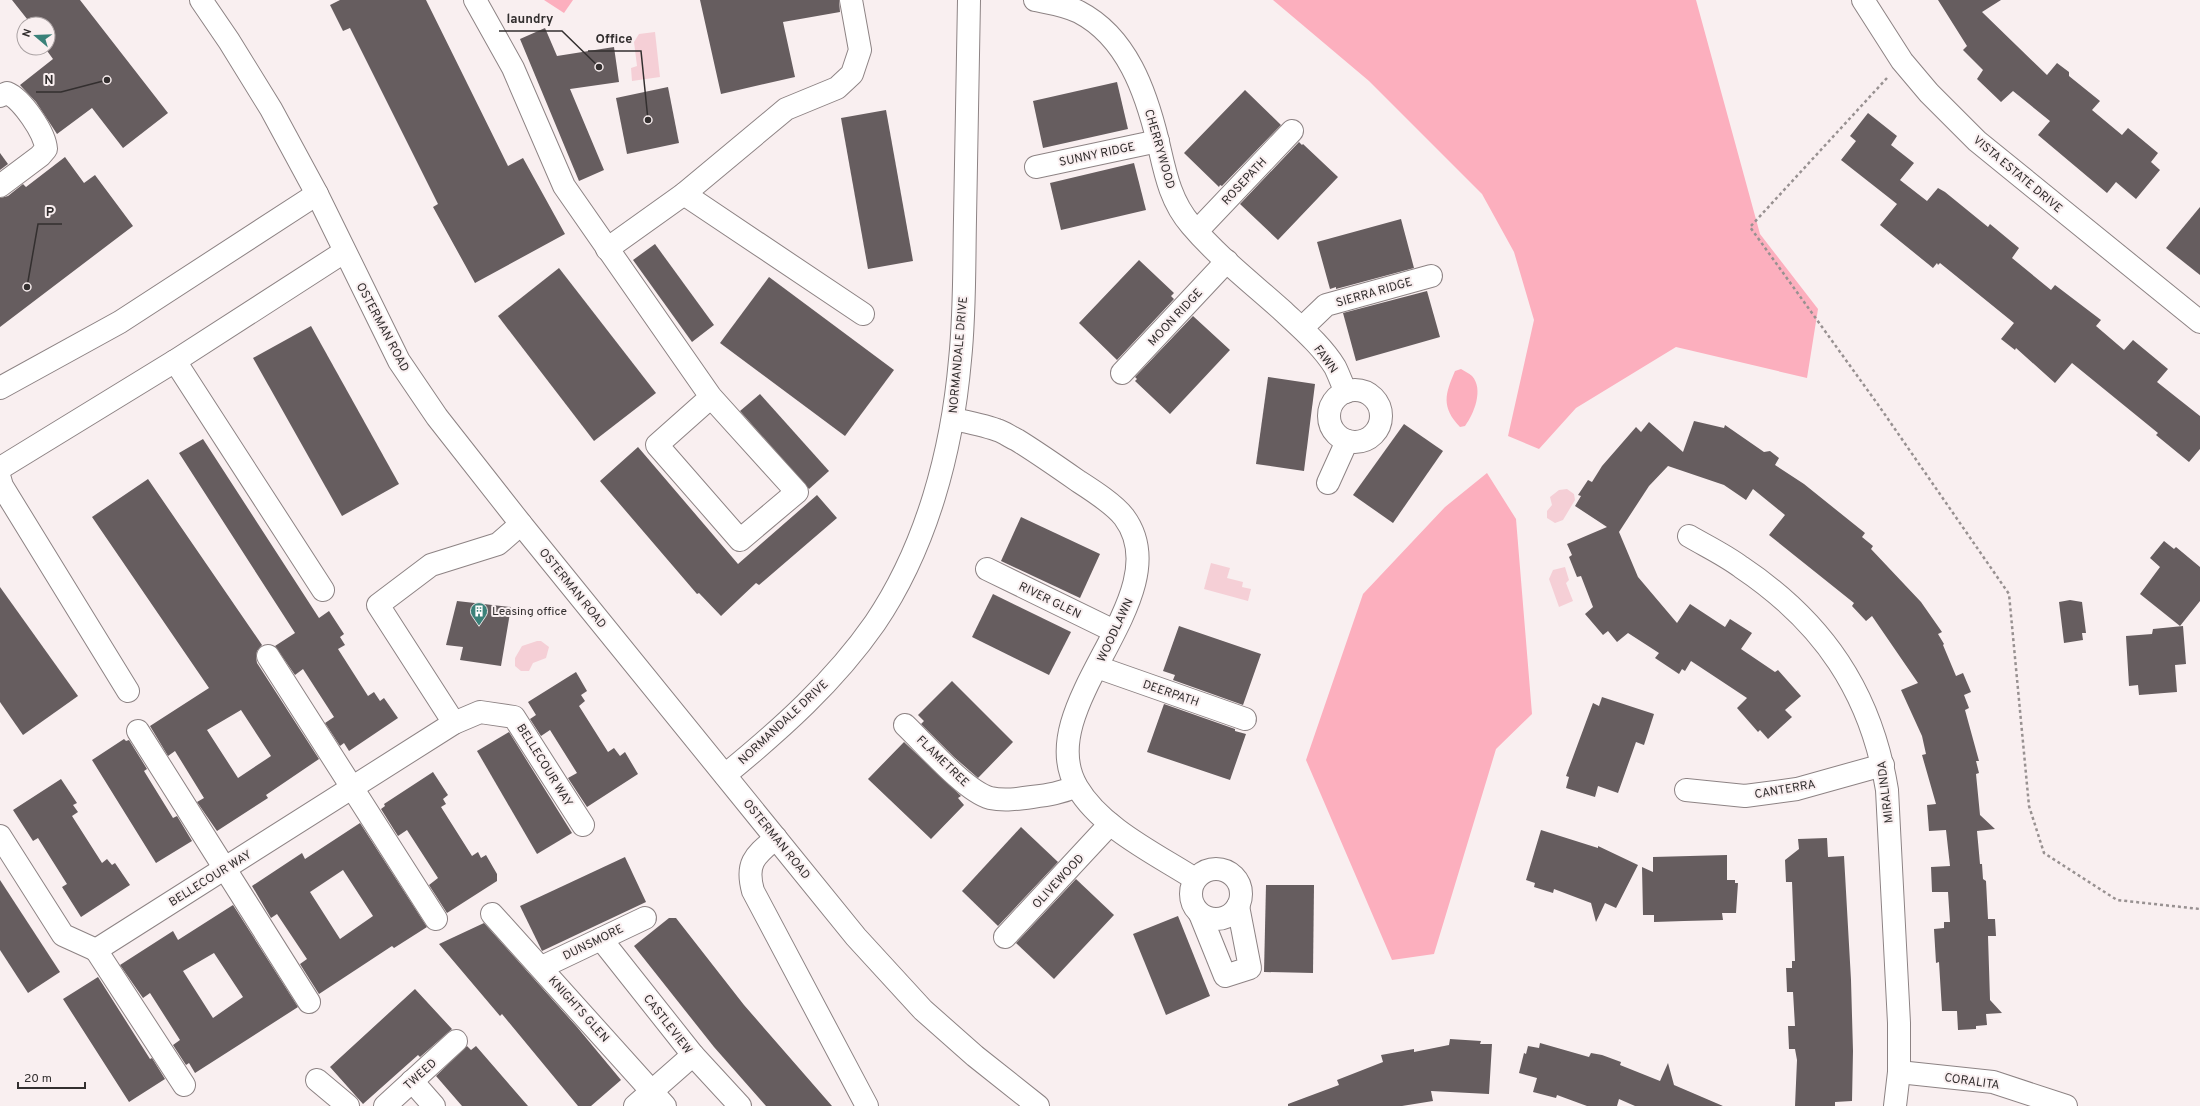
<svg xmlns="http://www.w3.org/2000/svg" width="2200" height="1106" font-family="Overpass,sans-serif">
<style>
.green{fill:#fcafbe}
.water{fill:#f5cfd6}
.building{fill:#665d5f;fill-rule:evenodd}
.lines{fill:none;stroke-linecap:round;stroke-linejoin:round}
.minor-casing{stroke:#8d8384;stroke-width:24}
.path{stroke:#989191;stroke-width:2.5;stroke-dasharray:3 3;stroke-linecap:butt}
.minor{stroke:#fff;stroke-width:22}
.labels{text-anchor:middle;stroke-width:4;stroke-linejoin:round;paint-order:stroke}
.street-label{font-size:12px;fill:#332f2f;stroke:#f9eff0}
.poi-label{font-size:12px;fill:#332f2f;stroke:#f9eff0;text-anchor:start}
.leader{fill:none;stroke:#332f2f;stroke-width:1.5}
.callout-dot{fill:#332f2f;stroke:#f9eff0;stroke-width:1.5}
.callout-label{font-size:13px;text-anchor:middle;font-weight:bold;fill:#332f2f;stroke:#f9eff0;stroke-width:4;stroke-linejoin:round;paint-order:stroke}
</style>
<rect width="100%" height="100%" fill="#f9eff0"/>
<g class="green">
<path d="M 544,0 L 573,0 L 564,13 Z"/>
<path d="M 1273,0 L 1696,0 L 1760,234 L 1818,309 L 1807,378 L 1676,347 L 1576,408 L 1539,449 L 1508,436 L 1534,320 L 1514,252 L 1482,194 L 1369,81 Z"/>
<path d="M 1461,369 C 1464,371 1469,373 1472,376 C 1484,389 1474,414 1465,426 L 1460,427 C 1441,407 1445,394 1455,371 Z"/>
<path d="M 1487,473 L 1516,519 L 1532,714 L 1496,749 L 1434,954 L 1392,960 L 1306,760 L 1363,594 L 1445,507 Z"/>
</g>
<g class="water">
<path d="M 655,32 L 660,77 L 632,81 L 631,68 L 637,66 L 634,42 L 639,34 Z"/>
<path d="M 1567,489 L 1574,494 L 1575,500 L 1563,520 L 1555,523 L 1547,518 L 1547,511 L 1552,505 L 1550,497 L 1559,490 Z"/>
<path d="M 1211,563 L 1230,568 L 1227,578 L 1243,582 L 1242,587 L 1251,589 L 1248,601 L 1204,589 Z"/>
<path d="M 1565,567 L 1569,580 L 1566,583 L 1573,601 L 1559,607 L 1549,579 L 1553,570 Z"/>
<path d="M 537,641 L 541,641 L 549,647 L 546,658 L 533,663 L 529,671 L 521,671 L 515,666 L 515,658 L 522,646 Z"/>
</g>
<g class="building">
<path d="M 12,0 L 80,0 L 168,113 L 123,148 L 92,108 L 57,134 L 36,102 L 20,85 L 53,59 L 45,48 L 50,48 L 48,45 L 48,24 L 31,24 Z"/>
<path d="M 340,0 L 426,0 L 508,166 L 523,158 L 565,234 L 475,283 L 433,207 L 438,204 L 350,28 L 343,31 L 330,5 Z"/>
<path d="M 700,0 L 839,0 L 840,12 L 783,22 L 795,77 L 721,94 Z"/>
<path d="M 1938,0 L 2001,0 L 1982,12 L 2047,75 L 2057,63 L 2069,72 L 2069,76 L 2100,101 L 2092,110 L 2122,135 L 2128,128 L 2158,153 L 2151,162 L 2160,170 L 2136,199 L 2116,182 L 2107,193 L 2038,135 L 2050,121 L 2013,91 L 2001,102 L 1977,79 L 1983,70 L 1963,50 L 1967,46 Z"/>
<path d="M 545,28 L 557,56 L 614,47 L 619,82 L 570,89 L 604,170 L 579,181 L 520,39 Z"/>
<path d="M 1117,82 L 1128,129 L 1043,148 L 1033,101 Z"/>
<path d="M 668,87 L 679,143 L 627,154 L 616,98 Z"/>
<path d="M 1245,90 L 1281,125 L 1222,186 L 1220,185 L 1219,187 L 1184,153 Z"/>
<path d="M 886,110 L 913,261 L 868,269 L 841,118 Z"/>
<path d="M 1868,113 L 1897,136 L 1891,145 L 1914,163 L 1900,180 L 1927,201 L 1938,188 L 1945,192 L 1988,227 L 1990,224 L 2019,248 L 2012,258 L 2051,290 L 2055,285 L 2101,320 L 2096,326 L 2124,350 L 2133,340 L 2168,369 L 2157,382 L 2200,416 L 2200,449 L 2189,462 L 2156,435 L 2158,433 L 2072,363 L 2055,383 L 2016,348 L 2015,350 L 2001,339 L 2014,323 L 1940,263 L 1938,265 L 1937,263 L 1933,268 L 1880,225 L 1897,204 L 1841,160 L 1856,141 L 1850,136 Z"/>
<path d="M 1299,142 L 1302,145 L 1303,144 L 1338,177 L 1278,240 L 1240,204 Z"/>
<path d="M 0,153 L 8,164 L 0,170 Z"/>
<path d="M 65,157 L 84,183 L 95,175 L 133,226 L 0,327 L 0,198 L 8,196 L 23,184 L 26,187 Z"/>
<path d="M 1134,163 L 1146,210 L 1061,230 L 1050,183 Z"/>
<path d="M 2200,207 L 2200,275 L 2166,248 Z"/>
<path d="M 1401,219 L 1414,268 L 1336,289 L 1336,287 L 1330,289 L 1317,242 Z"/>
<path d="M 655,244 L 714,325 L 692,342 L 633,260 Z"/>
<path d="M 1139,260 L 1174,293 L 1171,296 L 1174,299 L 1117,360 L 1079,323 Z"/>
<path d="M 559,268 L 656,393 L 594,441 L 498,316 Z"/>
<path d="M 769,277 L 894,370 L 845,436 L 720,343 Z"/>
<path d="M 1427,291 L 1440,337 L 1356,361 L 1343,313 Z"/>
<path d="M 1193,316 L 1230,350 L 1170,414 L 1135,381 L 1137,379 L 1135,377 Z"/>
<path d="M 311,326 L 399,484 L 342,516 L 253,358 Z"/>
<path d="M 1268,377 L 1315,384 L 1304,471 L 1256,464 Z"/>
<path d="M 760,394 L 829,471 L 809,489 L 740,411 Z"/>
<path d="M 1694,421 L 1724,428 L 1725,425 L 1764,452 L 1770,451 L 1779,458 L 1775,465 L 1804,484 L 1865,533 L 1862,537 L 1873,546 L 1871,549 L 1921,602 L 1942,632 L 1938,634 L 1944,644 L 1943,645 L 1956,676 L 1963,673 L 1971,692 L 1964,695 L 1969,708 L 1965,710 L 1979,761 L 1976,761 L 1979,773 L 1976,774 L 1980,815 L 1995,829 L 1977,831 L 1980,864 L 1982,864 L 1983,879 L 1986,881 L 1988,919 L 1995,919 L 1996,936 L 1988,936 L 1990,1000 L 2002,1013 L 1986,1014 L 1987,1025 L 1976,1026 L 1976,1029 L 1958,1030 L 1957,1011 L 1942,1011 L 1939,962 L 1936,963 L 1934,929 L 1944,928 L 1944,922 L 1950,922 L 1948,892 L 1932,892 L 1931,867 L 1950,866 L 1946,830 L 1929,831 L 1927,805 L 1936,804 L 1922,755 L 1926,754 L 1922,736 L 1901,690 L 1918,683 L 1872,616 L 1866,621 L 1852,606 L 1854,603 L 1769,535 L 1785,515 L 1753,489 L 1746,500 L 1724,485 L 1668,466 L 1649,486 L 1619,532 L 1638,577 L 1677,623 L 1690,604 L 1725,627 L 1730,619 L 1752,633 L 1741,649 L 1775,672 L 1778,670 L 1801,696 L 1785,710 L 1792,717 L 1768,739 L 1760,730 L 1758,732 L 1737,708 L 1747,698 L 1691,661 L 1685,671 L 1682,669 L 1679,674 L 1655,658 L 1659,653 L 1628,633 L 1617,642 L 1608,631 L 1603,635 L 1585,614 L 1593,607 L 1581,576 L 1577,577 L 1569,557 L 1572,555 L 1567,544 L 1607,527 L 1575,506 L 1581,496 L 1578,495 L 1588,480 L 1592,482 L 1602,466 L 1636,427 L 1641,432 L 1649,422 L 1683,452 Z"/>
<path d="M 1404,424 L 1443,451 L 1393,523 L 1353,495 Z"/>
<path d="M 203,439 L 319,618 L 329,611 L 344,634 L 340,637 L 345,645 L 338,649 L 368,696 L 374,692 L 380,701 L 384,698 L 398,718 L 349,751 L 344,743 L 340,746 L 325,723 L 334,717 L 303,669 L 295,675 L 275,646 L 295,633 L 179,453 Z"/>
<path d="M 638,447 L 738,564 L 817,495 L 837,518 L 759,585 L 756,583 L 721,616 L 699,593 L 697,594 L 600,481 Z"/>
<path d="M 148,479 L 262,645 L 257,651 L 256,657 L 257,663 L 319,759 L 266,795 L 268,798 L 217,831 L 197,802 L 204,798 L 175,751 L 168,756 L 150,726 L 209,688 L 92,517 ZM 241,710 L 271,756 L 238,778 L 207,730 Z"/>
<path d="M 1021,517 L 1100,554 L 1080,598 L 1001,561 Z"/>
<path d="M 2164,541 L 2174,549 L 2176,547 L 2200,567 L 2200,601 L 2180,626 L 2140,594 L 2160,567 L 2150,558 Z"/>
<path d="M 0,587 L 78,696 L 23,735 L 0,702 Z"/>
<path d="M 993,594 L 1071,632 L 1049,675 L 972,637 Z"/>
<path d="M 2070,600 L 2082,602 L 2086,633 L 2082,633 L 2083,640 L 2064,643 L 2059,602 Z"/>
<path d="M 457,601 L 511,607 L 501,666 L 460,660 L 463,647 L 446,645 Z"/>
<path d="M 1179,626 L 1261,654 L 1243,705 L 1173,680 L 1175,675 L 1163,671 Z"/>
<path d="M 2183,626 L 2186,664 L 2175,665 L 2177,692 L 2139,695 L 2138,685 L 2129,686 L 2126,636 L 2152,634 L 2153,629 Z"/>
<path d="M 576,672 L 587,691 L 581,695 L 585,701 L 579,706 L 608,752 L 614,748 L 620,756 L 625,752 L 638,774 L 587,807 L 568,778 L 577,773 L 550,730 L 541,736 L 530,719 L 536,715 L 528,702 Z"/>
<path d="M 952,681 L 1013,742 L 978,778 L 954,757 L 921,724 L 924,721 L 918,715 Z"/>
<path d="M 1602,697 L 1654,714 L 1644,745 L 1636,742 L 1618,793 L 1598,786 L 1595,797 L 1566,788 L 1569,777 L 1566,776 L 1593,703 L 1599,706 Z"/>
<path d="M 1164,704 L 1235,729 L 1235,731 L 1246,734 L 1230,780 L 1147,752 Z"/>
<path d="M 509,732 L 572,833 L 537,854 L 477,751 Z"/>
<path d="M 124,739 L 126,741 L 129,740 L 147,769 L 144,771 L 173,818 L 177,816 L 192,841 L 156,863 L 92,760 Z"/>
<path d="M 904,742 L 961,796 L 958,798 L 964,805 L 931,839 L 868,779 Z"/>
<path d="M 433,772 L 448,795 L 443,799 L 446,804 L 441,807 L 472,856 L 478,852 L 481,858 L 486,855 L 497,874 L 497,881 L 447,913 L 429,885 L 438,878 L 407,830 L 398,836 L 381,809 L 385,806 L 384,804 Z"/>
<path d="M 61,779 L 77,803 L 73,805 L 78,812 L 72,816 L 102,863 L 107,859 L 112,865 L 115,863 L 130,885 L 81,917 L 62,887 L 67,884 L 38,838 L 33,841 L 13,810 Z"/>
<path d="M 360,823 L 427,927 L 394,948 L 392,946 L 319,994 L 300,964 L 307,959 L 277,914 L 271,918 L 252,886 L 302,853 L 305,859 ZM 343,870 L 373,916 L 340,939 L 310,892 Z"/>
<path d="M 1021,827 L 1058,862 L 998,926 L 962,891 Z"/>
<path d="M 1541,830 L 1598,848 L 1598,846 L 1638,865 L 1616,908 L 1605,903 L 1596,922 L 1591,903 L 1554,889 L 1553,893 L 1534,887 L 1535,883 L 1526,880 Z"/>
<path d="M 1827,838 L 1828,857 L 1844,856 L 1851,980 L 1853,1051 L 1852,1101 L 1835,1102 L 1835,1106 L 1795,1106 L 1797,1060 L 1795,1049 L 1789,1049 L 1788,1026 L 1795,1026 L 1793,992 L 1787,992 L 1786,968 L 1792,968 L 1792,961 L 1795,961 L 1792,882 L 1786,882 L 1785,860 L 1799,849 L 1798,839 Z"/>
<path d="M 1727,855 L 1727,880 L 1735,880 L 1735,883 L 1738,883 L 1736,913 L 1722,913 L 1723,920 L 1684,921 L 1654,922 L 1654,915 L 1643,915 L 1642,867 L 1653,872 L 1653,857 Z"/>
<path d="M 625,857 L 646,902 L 542,951 L 520,906 Z"/>
<path d="M 1076,879 L 1114,915 L 1054,979 L 1016,943 Z"/>
<path d="M 0,880 L 60,972 L 28,993 L 0,950 Z"/>
<path d="M 1266,885 L 1314,885 L 1313,973 L 1264,972 Z"/>
<path d="M 233,905 L 298,1007 L 195,1073 L 189,1063 L 186,1065 L 173,1045 L 180,1040 L 150,993 L 143,998 L 120,965 L 173,931 L 178,940 ZM 214,953 L 243,997 L 213,1018 L 183,971 Z"/>
<path d="M 1178,916 L 1210,996 L 1166,1015 L 1133,934 Z"/>
<path d="M 669,918 L 676,918 L 744,1005 L 832,1106 L 766,1106 L 714,1047 L 634,946 Z"/>
<path d="M 484,923 L 577,1027 L 621,1080 L 591,1106 L 578,1106 L 502,1014 L 500,1016 L 439,944 Z"/>
<path d="M 98,977 L 150,1059 L 152,1058 L 165,1079 L 129,1102 L 63,999 Z"/>
<path d="M 415,989 L 452,1029 L 420,1057 L 418,1055 L 363,1104 L 330,1067 Z"/>
<path d="M 1450,1039 L 1481,1041 L 1480,1044 L 1492,1044 L 1489,1094 L 1431,1091 L 1433,1101 L 1402,1106 L 1288,1106 L 1288,1104 L 1339,1085 L 1337,1080 L 1383,1062 L 1381,1055 L 1414,1049 L 1414,1052 L 1449,1045 Z"/>
<path d="M 1540,1043 L 1589,1057 L 1591,1053 L 1602,1055 L 1621,1062 L 1620,1065 L 1660,1081 L 1668,1063 L 1674,1085 L 1723,1106 L 1635,1106 L 1619,1099 L 1617,1106 L 1587,1106 L 1557,1095 L 1556,1098 L 1533,1092 L 1537,1078 L 1519,1073 L 1524,1053 L 1526,1054 L 1528,1046 L 1539,1048 Z"/>
<path d="M 467,1046 L 471,1050 L 476,1046 L 528,1106 L 462,1106 L 436,1076 Z"/>
</g>
<g class="lines">
<g class="minor-casing">
<g id="minor">
<path d="M 201,0 L 229,41 L 271,109 L 317,194 L 399,361 L 437,417 L 521,524 L 856,937 L 923,1010 L 975,1056 L 1038,1106"/>
<path d="M 475,0 L 513,68 L 564,186 L 711,397 L 797,492 L 740,540 L 657,445 L 711,397"/>
<path d="M 1035,0 C 1050,3 1065,5 1079,12 C 1127,37 1146,92 1158,142 C 1165,172 1170,201 1191,225 C 1218,257 1253,284 1284,312 C 1302,329 1322,346 1335,367 C 1339,375 1342,384 1346,392"/>
<path d="M 1863,0 L 1902,61 L 1929,93 L 1977,141 L 2200,322"/>
<path d="M 0,96 L 7,93 C 22,99 45,133 46,149 L 40,156 L 0,186"/>
<path d="M 1036,167 L 1158,141"/>
<path d="M 684,194 L 863,314"/>
<path d="M 1197,231 L 1292,131"/>
<path d="M 607,249 L 684,194 L 786,109 L 837,88 L 852,74 L 860,50 L 851,0"/>
<path d="M 1302,328 L 1326,305 L 1431,276"/>
<path d="M 175,361 L 323,590"/>
<path d="M 1122,373 L 1227,261"/>
<path d="M 0,388 L 120,322 L 317,194"/>
<circle cx="1355" cy="416" r="26"/>
<path d="M 953,419 C 968,422 983,425 997,430 C 1004,432 1010,437 1017,440 C 1038,453 1058,467 1078,481 C 1092,490 1114,504 1124,517 C 1183,596 1029,706 1077,787 C 1101,828 1156,854 1195,879"/>
<path d="M 0,470 L 2,467 L 175,361 L 344,252"/>
<path d="M 0,479 L 2,486 L 128,691"/>
<path d="M 1328,483 L 1347,441"/>
<path d="M 1689,536 C 1706,546 1725,555 1741,567 C 1823,622 1871,692 1887,790 L 1899,1023 L 1899,1072 L 1895,1106"/>
<path d="M 987,569 L 1114,631"/>
<path d="M 268,656 L 436,919"/>
<path d="M 1097,667 L 1245,719"/>
<path d="M 454,723 L 378,605 L 431,565 L 498,544 L 521,524"/>
<path d="M 905,725 C 925,744 965,791 990,798 C 1004,801 1018,799 1032,797 C 1048,795 1062,793 1076,786"/>
<path d="M 138,731 L 309,1002"/>
<path d="M 725,775 C 780,730 834,682 875,623 C 927,546 952,451 960,360 C 965,313 964,266 965,219 C 966,146 968,73 969,0"/>
<path d="M 1686,790 L 1745,796 L 1797,789 L 1883,765"/>
<path d="M 0,836 L 63,935 L 96,950 L 454,723 L 480,712 L 514,717 L 583,825"/>
<path d="M 776,838 C 756,855 745,862 753,891 L 867,1106"/>
<circle cx="1216" cy="894" r="25"/>
<path d="M 492,914 L 665,1106"/>
<path d="M 1200,914 L 1225,976 L 1250,968 L 1238,906"/>
<path d="M 1005,937 L 1110,824"/>
<path d="M 601,939 L 693,1055 L 740,1106"/>
<path d="M 96,950 L 184,1085"/>
<path d="M 542,967 L 645,918"/>
<path d="M 1899,1072 L 1993,1082 L 2066,1106"/>
<path d="M 317,1080 L 348,1106"/>
<path d="M 412,1081 L 434,1106"/>
<path d="M 385,1106 L 456,1041"/>
<path d="M 635,1106 L 693,1055"/>
</g>
</g>
<path class="path" d="M 1887,78 L 1750,227 L 1879,406 L 2009,594 L 2029,806 L 2044,853 L 2117,900 L 2200,909"/>
<use href="#minor" class="minor"/>
</g>
<defs>
<g id="building-pin" transform="scale(0.9)"><path d="M0 17L-7.5 6A9.5 9.5 0 1 1 7.5 6Z" fill="#3a8179" stroke="#f9eff0"/><path d="M-4-6H4V6H1V3H-1V6H-4ZM-2.5-4.3h1.7v1.8h-1.7ZM.8-4.3h1.7v1.8H.8ZM-2.5-1h1.7V.8h-1.7ZM.8-1h1.7V.8H.8Z" fill="#fff"/></g>
</defs>
<g fill-rule="evenodd">
<use href="#building-pin" x="479" y="611"/>
</g>
<g class="labels">
<g class="street-label">
<text transform="translate(1160 149) rotate(74)" y="4">CHERRYWOOD</text>
<text transform="translate(1097 154) rotate(-12)" y="4">SUNNY RIDGE</text>
<text transform="translate(2018 174) rotate(40)" y="4">VISTA ESTATE DRIVE</text>
<text transform="translate(1244 181) rotate(-47)" y="4">ROSEPATH</text>
<text transform="translate(1374 292) rotate(-16)" y="4">SIERRA RIDGE</text>
<text transform="translate(1175 317) rotate(-47)" y="4">MOON RIDGE</text>
<text transform="translate(383 327) rotate(62)" y="4">OSTERMAN ROAD</text>
<text transform="translate(958 355) rotate(-85)" y="4">NORMANDALE DRIVE</text>
<text transform="translate(1326 359) rotate(54)" y="4">FAWN</text>
<text transform="translate(573 588) rotate(51)" y="4">OSTERMAN ROAD</text>
<text transform="translate(1050 600) rotate(26)" y="4">RIVER GLEN</text>
<text transform="translate(1115 630) rotate(-65)" y="4">WOODLAWN</text>
<text transform="translate(1171 693) rotate(19)" y="4">DEERPATH</text>
<text transform="translate(783 722) rotate(-43)" y="4">NORMANDALE DRIVE</text>
<text transform="translate(943 761) rotate(44)" y="4">FLAMETREE</text>
<text transform="translate(545 765) rotate(58)" y="4">BELLECOUR WAY</text>
<text transform="translate(1785 789) rotate(-10)" y="4">CANTERRA</text>
<text transform="translate(1885 792) rotate(-97)" y="4">MIRALINDA</text>
<text transform="translate(777 839) rotate(51)" y="4">OSTERMAN ROAD</text>
<text transform="translate(210 878) rotate(-32)" y="4">BELLECOUR WAY</text>
<text transform="translate(1058 881) rotate(-47)" y="4">OLIVEWOOD</text>
<text transform="translate(593 942) rotate(-26)" y="4">DUNSMORE</text>
<text transform="translate(579 1009) rotate(48)" y="4">KNIGHTS GLEN</text>
<text transform="translate(668 1024) rotate(52)" y="4">CASTLEVIEW</text>
<text transform="translate(420 1074) rotate(-42)" y="4">TWEED</text>
<text transform="translate(1972 1081) rotate(8)" y="4">CORALITA</text>
</g>
<g class="poi-label">
<text x="492" y="615">Leasing office</text>
</g>
</g>
<path class="leader" d="M599 67L562 31H499M648 120L641 51H588M107 80L61 92H36M27 287L38 224H62"/>
<g class="callout-dot">
<circle cx="599" cy="67" r="4"/>
<circle cx="648" cy="120" r="4"/>
<circle cx="107" cy="80" r="4"/>
<circle cx="27" cy="287" r="4"/>
</g>
<g class="callout-label">
<text x="530" y="23">laundry</text>
<text x="614" y="43">Office</text>
<text x="49" y="84">N</text>
<text x="50" y="216">P</text>
</g>
<g transform="translate(36 36) rotate(289)"><circle r="19" fill="#f9eff0" stroke="#aaa2a3"/>
<path d="M0-3L7 15L0 10L-7 15Z" fill="#3a8179"/>
<text y="-6" font-size="11" font-weight="bold" text-anchor="middle" fill="#332f2f">N</text>
</g>
<path d="M18 1082v6h67v-6" fill="none" stroke="#332f2f" stroke-width="2"/>
<text x="24" y="1082" font-size="12" fill="#332f2f" stroke="#f9eff0" stroke-width="3" paint-order="stroke">20 m</text>
</svg>
